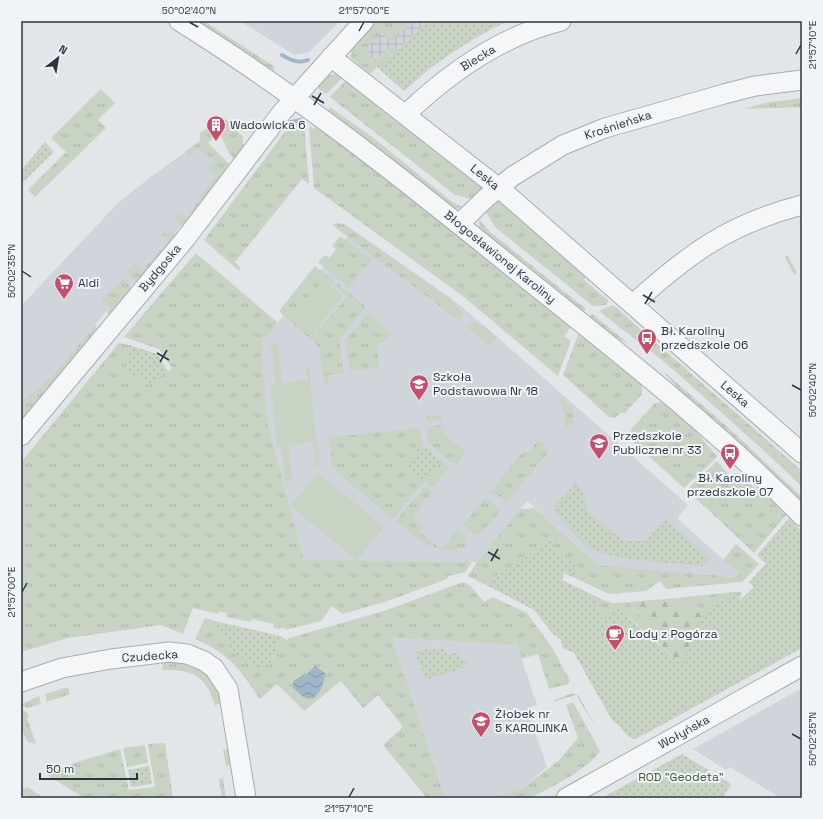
<svg xmlns="http://www.w3.org/2000/svg" width="823" height="819" font-family="'Space Grotesk',sans-serif">
<style>
.built{fill:#d0d5db}
.industrial{fill:url(#industrial-grid)}
.grass{fill:url(#grass-tufts)}
.forest{fill:url(#forest-firs)}
.park{fill:url(#park-dots)}
.pitch{fill:#c9d3c4}
.water{fill:url(#water-waves)}
.lines{fill:none;stroke-linecap:round;stroke-linejoin:round}
.stream{stroke:#9fb7c7;stroke-width:4}
.minor-casing{stroke:#a7adb3;stroke-width:21}
.minor{stroke:#f4f6f8;stroke-width:19}
.ticks{fill:none;stroke:#2b3540;stroke-width:1.5}
.labels{text-anchor:middle;stroke-width:4;stroke-linejoin:round;paint-order:stroke}
.street-label{font-size:12px;fill:#2b3540;stroke:#f1f4f7}
.poi-label{font-size:12px;fill:#2b3540;stroke:#f1f4f7;text-anchor:start}
.park-label{font-size:12px;fill:#445b39;stroke:#f1f4f7}
.neatline{fill:none;stroke:#2b3540;stroke-width:1.5}
.ticks-label{font-size:10px;text-anchor:middle;fill:#2b3540}
</style>
<defs>
<pattern id="industrial-grid" width="8" height="8" patternUnits="userSpaceOnUse"><rect width="8" height="8" fill="#d0d5db"/><path d="M0 4h8M4 0v8" fill="none" stroke="#b3b7bd"/></pattern>
<pattern id="grass-tufts" width="24" height="20" patternUnits="userSpaceOnUse"><rect width="24" height="20" fill="#c9d3c4"/><path d="M3 7l-1-3M5 7V3M7 7l1-3M15 17l-1-3M17 17v-4M19 17l1-3" fill="none" stroke="#adb6a9"/></pattern>
<pattern id="forest-firs" width="22" height="20" patternUnits="userSpaceOnUse"><rect width="22" height="20" fill="#c9d3c4"/><path d="M5 1l3.5 6h-7zM16 11l3.5 6h-7z" fill="#adb6a9"/></pattern>
<pattern id="park-dots" width="8" height="8" patternUnits="userSpaceOnUse"><rect width="8" height="8" fill="#c9d3c4"/><path d="M2 2h.1M6 6h.1" fill="none" stroke="#adb6a9" stroke-width="1.8" stroke-linecap="round"/></pattern>
<pattern id="water-waves" width="16" height="10" patternUnits="userSpaceOnUse"><rect width="16" height="10" fill="#9fb7c7"/><path d="M0 5q4-4 8 0t8 0" fill="none" stroke="#8296a3"/></pattern>
</defs>
<rect width="100%" height="100%" fill="#e2e6e9"/>
<g class="built">
<path d="M 240,21 L 340,21 L 309,52 L 294,55 Z"/>
<path d="M 200,141 L 226,168 L 170,240 L 136,281 L 116,300 L 21,412 L 21,306 L 118,203 L 148,179 Z"/>
<path d="M 353,230 L 451,298 L 487,328 L 688,505 L 677,518 L 739,574 L 737,577 L 599,565 L 527,501 L 477,562 L 304,561 L 269,429 L 261,362 L 263,341 Z"/>
<path d="M 391,638 L 517,645 L 537,705 L 527,708 L 547,767 L 523,788 L 493,798 L 445,798 Z"/>
<path d="M 802,688 L 802,798 L 781,798 L 730,767 L 726,770 L 693,749 Z"/>
</g>
<path class="industrial" d="M 393,21 L 429,21 L 377,67 L 360,54 Z"/>
<g class="grass">
<path d="M 193,21 L 204,21 L 275,67 L 272,72 Z"/>
<path d="M 377,21 L 413,21 L 391,42 L 383,33 L 365,50 L 375,61 L 393,45 L 397,49 L 370,74 L 351,58 C 348,47 370,29 377,21 Z"/>
<path d="M 338,73 L 342,76 L 342,78 L 326,94 L 319,89 L 319,86 L 325,77 Z"/>
<path d="M 349,77 L 481,178 L 484,191 L 475,200 L 455,195 L 330,97 Z"/>
<path d="M 101,89 L 115,103 L 98,120 L 106,128 L 35,197 L 28,190 L 66,152 L 51,138 Z"/>
<path d="M 802,98 L 802,107 L 744,109 L 764,103 Z"/>
<path d="M 330,107 L 375,139 L 451,201 L 464,208 L 455,209 L 327,112 Z"/>
<path d="M 226,120 L 232,122 L 240,129 L 238,132 L 243,137 L 243,148 L 234,159 L 229,153 L 220,134 L 208,143 L 230,165 L 183,226 L 180,225 L 175,218 L 177,213 L 186,219 L 216,174 L 208,168 L 214,160 L 196,148 L 190,156 L 185,152 L 200,141 L 200,133 L 216,122 Z"/>
<path d="M 295,122 L 304,123 L 309,184 L 302,179 L 235,262 L 240,267 L 239,271 L 204,240 L 290,125 Z"/>
<path d="M 319,123 L 573,325 L 564,336 L 571,341 L 558,376 L 464,297 L 314,188 L 309,129 L 310,126 L 314,129 Z"/>
<path d="M 498,202 L 503,202 L 587,276 L 584,280 L 609,301 L 606,305 L 593,306 L 495,227 L 486,212 Z"/>
<path d="M 478,218 L 490,232 L 586,309 L 582,314 L 480,231 Z"/>
<path d="M 337,223 L 344,224 L 451,300 L 463,314 L 458,320 L 332,225 Z"/>
<path d="M 167,231 L 171,231 L 175,236 L 138,281 L 135,281 L 126,272 L 135,263 L 142,270 L 169,241 L 162,234 Z"/>
<path d="M 340,236 L 372,259 L 349,288 L 318,262 L 325,255 L 330,258 L 336,249 L 332,246 Z"/>
<path d="M 196,253 L 278,323 L 263,341 L 262,359 L 265,396 L 269,429 L 304,560 L 472,562 L 465,572 L 448,576 L 447,579 L 385,602 L 342,614 L 332,606 L 321,621 L 286,630 L 284,628 L 278,629 L 273,627 L 274,624 L 252,619 L 251,622 L 226,617 L 227,613 L 219,612 L 218,614 L 193,608 L 183,634 L 161,625 L 68,638 L 21,652 L 21,462 L 119,343 L 129,345 L 127,368 L 168,371 L 172,368 L 159,349 L 124,337 Z"/>
<path d="M 788,256 L 797,273 L 794,275 L 785,257 Z"/>
<path d="M 315,266 L 334,281 L 330,286 L 323,280 L 294,316 L 315,334 L 348,296 L 334,287 L 337,283 L 366,307 L 339,339 L 344,373 L 328,375 L 329,385 L 324,385 L 319,347 L 279,311 Z"/>
<path d="M 123,279 L 132,288 L 111,313 L 106,314 L 110,308 L 101,300 Z"/>
<path d="M 613,305 L 802,471 L 802,487 L 772,458 L 668,365 L 599,311 Z"/>
<path d="M 368,313 L 392,333 L 377,348 L 379,368 L 350,371 L 345,340 Z"/>
<path d="M 592,314 L 629,344 L 607,334 L 588,319 Z"/>
<path d="M 471,321 L 487,329 L 496,337 L 489,346 L 467,327 Z"/>
<path d="M 95,325 L 97,329 L 21,420 L 21,402 L 51,377 Z"/>
<path d="M 580,330 L 642,383 L 642,394 L 624,414 L 622,412 L 615,418 L 609,417 L 563,375 Z"/>
<path d="M 661,369 L 732,431 L 802,497 L 798,502 L 690,402 Z"/>
<path d="M 559,397 C 576,411 581,413 565,431 L 565,414 Z"/>
<path d="M 659,402 C 677,405 704,441 716,455 L 716,458 L 684,488 L 633,442 L 635,441 L 630,433 L 632,428 L 654,404 Z"/>
<path d="M 441,415 L 442,420 L 426,422 L 426,416 Z"/>
<path d="M 443,425 L 444,434 L 466,452 L 456,466 L 428,443 L 427,427 Z"/>
<path d="M 421,428 L 422,445 L 433,453 L 431,455 L 421,446 L 406,465 L 425,481 L 442,461 L 449,467 L 432,488 L 424,482 L 393,519 L 338,473 L 332,465 L 329,437 Z"/>
<path d="M 537,441 L 544,444 L 548,452 L 505,505 L 502,503 L 504,501 L 495,493 L 493,495 L 490,493 L 520,455 L 531,450 Z"/>
<path d="M 717,461 L 731,477 L 735,473 L 744,481 L 762,492 L 786,515 L 754,553 L 687,490 Z"/>
<path d="M 425,486 L 432,492 L 412,517 L 422,526 L 419,531 L 442,550 L 423,543 L 396,521 Z"/>
<path d="M 486,497 L 501,510 L 480,535 L 475,534 L 463,525 Z"/>
<path d="M 534,508 L 599,565 L 736,577 L 739,574 L 723,560 L 736,544 L 759,564 L 742,582 L 666,589 L 660,581 L 646,591 L 609,594 L 564,573 L 577,574 L 558,557 L 552,538 L 521,561 L 484,584 L 468,576 L 477,562 L 520,509 Z"/>
<path d="M 457,530 L 467,539 L 466,547 L 452,551 L 443,550 L 443,547 Z"/>
<path d="M 463,582 L 471,586 L 484,602 L 493,597 L 527,613 L 553,649 L 570,681 L 568,684 L 549,689 L 538,654 L 522,659 L 517,645 L 392,638 L 445,798 L 427,798 L 383,745 L 403,727 L 378,695 L 363,708 L 341,681 L 304,711 L 277,684 L 260,699 C 239,669 230,654 195,639 L 205,618 L 215,621 L 232,651 L 270,665 L 280,636 L 287,640 L 289,638 L 384,611 Z"/>
<path d="M 733,592 L 705,614 L 687,610 L 677,598 Z"/>
<path d="M 601,599 L 613,603 L 628,602 L 646,622 L 653,638 L 617,608 L 603,622 L 597,606 Z"/>
<path d="M 178,660 C 202,670 216,673 222,701 L 215,706 C 207,676 192,669 162,670 L 163,661 Z"/>
<path d="M 68,687 L 70,694 L 47,702 L 45,694 Z"/>
<path d="M 573,693 L 579,696 L 597,729 L 576,695 L 553,702 L 554,700 Z"/>
<path d="M 39,696 L 41,704 L 27,708 L 21,706 L 21,704 Z"/>
<path d="M 573,702 L 600,751 C 594,764 545,793 530,797 C 520,801 504,798 493,798 L 523,788 L 558,761 L 578,738 L 566,705 Z"/>
<path d="M 21,710 L 27,712 L 29,717 L 27,718 L 36,744 L 28,742 L 21,729 Z"/>
<path d="M 165,743 L 173,798 L 84,798 L 47,775 L 77,762 L 120,749 L 129,790 L 155,787 L 148,744 Z"/>
<path d="M 145,745 L 148,763 L 127,767 L 123,748 Z"/>
<path d="M 228,749 L 230,751 L 235,765 L 226,766 L 223,750 Z"/>
<path d="M 223,778 L 226,798 L 222,798 L 219,779 Z"/>
<path d="M 27,787 L 44,798 L 30,798 L 25,795 L 24,796 L 22,790 Z"/>
</g>
<path class="forest" d="M 677,598 L 687,610 L 705,614 L 704,637 L 679,662 L 653,638 L 646,622 L 628,602 Z"/>
<g class="park">
<path d="M 429,21 L 508,21 C 470,39 435,62 404,91 L 377,67 Z"/>
<path d="M 45,142 L 54,152 L 23,182 L 21,180 L 21,170 Z"/>
<path d="M 129,345 L 157,354 L 168,371 L 148,385 L 127,368 Z"/>
<path d="M 421,446 L 442,461 L 425,481 L 405,465 Z"/>
<path d="M 577,482 L 585,496 L 587,511 L 623,541 L 646,541 L 665,519 L 710,558 L 702,566 C 668,562 620,562 590,548 C 581,543 559,518 553,508 Z"/>
<path d="M 789,518 L 802,532 L 802,648 L 636,739 C 621,737 624,725 613,722 L 574,653 L 563,648 L 561,640 L 553,634 L 534,610 L 484,584 L 521,561 L 552,538 L 558,557 L 572,559 L 577,575 L 564,573 L 562,580 L 601,599 L 597,606 L 603,621 L 617,608 L 679,662 L 685,656 L 694,631 L 705,614 L 733,592 L 742,592 L 740,600 L 754,587 L 749,582 L 766,564 L 757,555 Z"/>
<path d="M 215,621 L 280,636 L 270,665 L 257,670 L 232,651 Z"/>
<path d="M 425,649 L 444,649 L 447,655 L 457,652 L 461,661 L 468,659 L 469,663 L 462,666 L 463,668 L 425,680 L 415,652 Z"/>
<path d="M 682,754 L 731,784 L 723,798 L 602,798 Z"/>
<path d="M 149,766 L 152,784 L 131,787 L 128,770 Z"/>
</g>
<g class="pitch">
<path d="M 323,280 L 343,296 L 314,332 L 294,316 Z"/>
<path d="M 278,343 L 282,383 L 308,380 L 306,368 L 309,367 L 317,450 L 319,450 L 321,466 L 315,466 L 314,442 L 289,445 L 292,480 L 285,481 L 281,446 L 277,446 L 271,384 L 275,383 L 271,344 Z"/>
<path d="M 318,473 L 384,527 L 357,560 L 290,506 Z"/>
</g>
<path class="water" d="M 315,666 L 325,673 C 325,682 318,703 306,698 C 301,696 297,691 293,688 L 294,680 L 307,674 Z"/>
<g class="lines">
<g class="stream">
<path d="M 282,55 C 291,60 298,64 308,60"/>
<path d="M 287,126 L 291,122 L 301,120"/>
</g>
<g class="minor-casing">
<g id="minor">
<path d="M 179,21 C 301,97 412,186 523,276 C 619,353 715,428 802,516"/>
<path d="M 331,57 L 505,193 L 802,453"/>
<path d="M 406,114 C 450,72 501,36 561,21"/>
<path d="M 459,224 L 486,198 L 513,176 L 563,145 L 605,128 L 724,94 L 755,86 L 802,80"/>
<path d="M 633,304 C 688,254 729,224 802,205"/>
<path d="M 21,436 L 186,238 L 283,111 L 364,21"/>
<path d="M 21,682 L 62,668 L 111,659 L 169,652 L 187,654 L 204,661 L 214,668 L 228,689 L 246,798"/>
<path d="M 566,798 L 802,666"/>
</g>
</g>
<use href="#minor" class="minor"/>
</g>
<path class="ticks" d="M 189,22 L 198,27M 359,31 L 364,22M 796,54 L 801,45M 312,96 L 324,103M 314,105 L 321,93M 22,271 L 31,277M 643,295 L 655,302M 645,304 L 652,292M 157,353 L 169,360M 160,362 L 167,350M 792,385 L 801,390M 488,552 L 500,559M 491,561 L 498,549M 22,592 L 27,583M 792,734 L 801,739M 349,797 L 354,788"/>
<defs>
<g id="building-pin" transform="scale(1)"><path d="M0 17L-7.5 6A9.5 9.5 0 1 1 7.5 6Z" fill="#c64f70" stroke="#f1f4f7"/><path d="M-4-6H4V6H1V3H-1V6H-4ZM-2.5-4.3h1.7v1.8h-1.7ZM.8-4.3h1.7v1.8H.8ZM-2.5-1h1.7V.8h-1.7ZM.8-1h1.7V.8H.8Z" fill="#fff"/></g>
<g id="supermarket-pin" transform="scale(1)"><path d="M0 17L-7.5 6A9.5 9.5 0 1 1 7.5 6Z" fill="#c64f70" stroke="#f1f4f7"/><path d="M-6-5.5h2.5l.6 2H6L4.5 2H-2.5L-4.4-4H-6ZM-1.5 3.2a1.3 1.3 0 1 0 .1 0ZM3 3.2a1.3 1.3 0 1 0 .1 0Z" fill="#fff"/></g>
<g id="bus-pin" transform="scale(1)"><path d="M0 17L-7.5 6A9.5 9.5 0 1 1 7.5 6Z" fill="#c64f70" stroke="#f1f4f7"/><path d="M-5-6H5V4H4V6H2V4H-2V6H-4V4H-5ZM-3.5-4V0h7V-4ZM-3.5 1.2v1.5H-2V1.2ZM2 1.2v1.5H3.5V1.2Z" fill="#fff"/></g>
<g id="school-pin" transform="scale(1)"><path d="M0 17L-7.5 6A9.5 9.5 0 1 1 7.5 6Z" fill="#c64f70" stroke="#f1f4f7"/><path d="M0-5L7-2L0 1L-7-2ZM-4 1L0 2.5L4 1V4Q0 6-4 4Z" fill="#fff"/></g>
<g id="cafe-pin" transform="scale(1)"><path d="M0 17L-7.5 6A9.5 9.5 0 1 1 7.5 6Z" fill="#c64f70" stroke="#f1f4f7"/><path d="M-5.5-4.5H6V0H3Q3 3.5 0 3.5H-2.5Q-5.5 3.5-5.5 0ZM3-3.2v2h1.7v-2ZM-6 4.5H4V6H-6Z" fill="#fff"/></g>
</defs>
<g fill-rule="evenodd">
<use href="#building-pin" x="216" y="125"/>
<use href="#supermarket-pin" x="64" y="283"/>
<use href="#bus-pin" x="647" y="338"/>
<use href="#school-pin" x="419" y="384"/>
<use href="#school-pin" x="599" y="443"/>
<use href="#bus-pin" x="730" y="453"/>
<use href="#cafe-pin" x="615" y="634"/>
<use href="#school-pin" x="481" y="721"/>
</g>
<g class="labels">
<g class="street-label">
<text transform="translate(478 58) rotate(-31)" y="4">Biecka</text>
<text transform="translate(618 125) rotate(-18)" y="4">Krośnieńska</text>
<text transform="translate(485 177) rotate(39)" y="4">Leska</text>
<text transform="translate(500 257) rotate(39)" y="4">Błogosławionej Karoliny</text>
<text transform="translate(160 268) rotate(-50)" y="4">Bydgoska</text>
<text transform="translate(735 394) rotate(41)" y="4">Leska</text>
<text transform="translate(150 656) rotate(-4)" y="4">Czudecka</text>
<text transform="translate(684 732) rotate(-29)" y="4">Wołyńska</text>
</g>
<g class="poi-label">
<text x="230" y="129">Wadowicka 6</text>
<text x="78" y="287">Aldi</text>
<text x="661" y="335">Bł. Karoliny<tspan x="661" dy="14">przedszkole 06</tspan></text>
<text x="433" y="381">Szkoła<tspan x="433" dy="14">Podstawowa Nr 18</tspan></text>
<text x="613" y="440">Przedszkole<tspan x="613" dy="14">Publiczne nr 33</tspan></text>
<text x="730" y="482" text-anchor="middle">Bł. Karoliny<tspan x="730" dy="14">przedszkole 07</tspan></text>
<text x="629" y="638">Lody z Pogórza</text>
<text x="495" y="718">Żłobek nr<tspan x="495" dy="14">5 KAROLINKA</tspan></text>
</g>
<g class="park-label">
<text x="681" y="781">ROD "Geodeta"</text>
</g>
</g>
<rect width="823" height="819" fill="none" stroke="#f1f4f7" stroke-width="44"/>
<g transform="translate(58 58) rotate(31)" stroke="#f1f4f7" stroke-width="3" paint-order="stroke">
<path d="M0-3L7 15L0 10L-7 15Z" fill="#2b3540"/>
<text y="-6" font-size="11" font-weight="bold" text-anchor="middle" fill="#2b3540">N</text>
</g>
<path d="M40 773v6h97v-6" fill="none" stroke="#2b3540" stroke-width="2"/>
<text x="46" y="773" font-size="12" fill="#2b3540" stroke="#f1f4f7" stroke-width="3" paint-order="stroke">50 m</text>
<rect x="22" y="22" width="779" height="775" class="neatline"/>
<g class="ticks-label">
<text x="189" y="14">50°02'40"N</text>
<text x="364" y="14">21°57'00"E</text>
<text transform="translate(812 45) rotate(-90)" y="4">21°57'10"E</text>
<text transform="translate(11 271) rotate(-90)" y="4">50°02'35"N</text>
<text transform="translate(812 390) rotate(-90)" y="4">50°02'40"N</text>
<text transform="translate(11 592) rotate(-90)" y="4">21°57'00"E</text>
<text transform="translate(812 739) rotate(-90)" y="4">50°02'35"N</text>
<text x="349" y="812">21°57'10"E</text>
</g>
</svg>
